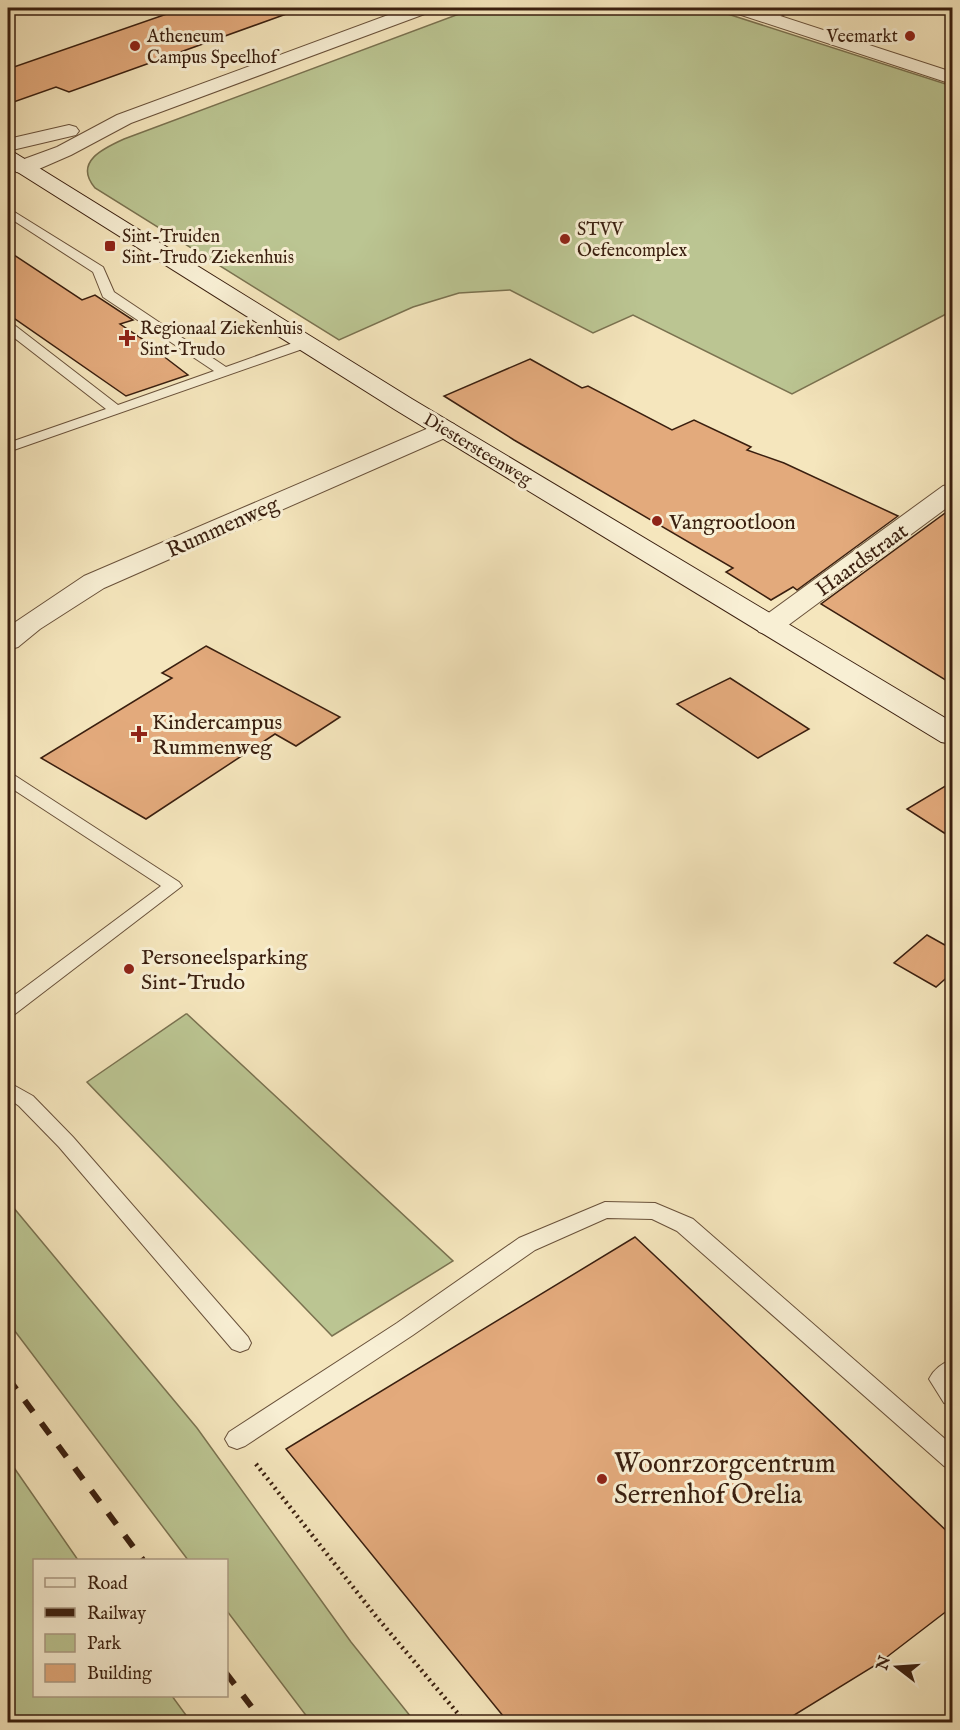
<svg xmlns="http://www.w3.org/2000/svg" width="960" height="1730" font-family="'IM FELL English',serif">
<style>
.green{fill:#bbc592;stroke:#7a7250;stroke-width:1.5}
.building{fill:#e3aa7c;stroke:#3a1f0f;stroke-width:1.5}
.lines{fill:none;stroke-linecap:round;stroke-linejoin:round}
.service-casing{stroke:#69513a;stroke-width:2}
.minor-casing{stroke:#69513a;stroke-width:2}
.tertiary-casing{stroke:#69513a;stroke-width:2}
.secondary-casing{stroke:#3a1f0f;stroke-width:2}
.path-far1{stroke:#3a1f0f;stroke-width:2;stroke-dasharray:1 2;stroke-linecap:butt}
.path{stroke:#3a1f0f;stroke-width:4.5;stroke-dasharray:2 4;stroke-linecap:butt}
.service{fill:#f8efd4;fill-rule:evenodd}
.minor{fill:#f8efd4;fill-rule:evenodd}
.tertiary{fill:#f8efd4;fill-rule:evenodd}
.secondary{fill:#f8efd4;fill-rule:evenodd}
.rail{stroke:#3a1f0f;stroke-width:6;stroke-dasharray:14 14;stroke-linecap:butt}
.poi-dot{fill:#8f2418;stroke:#f8efd4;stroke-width:2}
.labels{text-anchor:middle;stroke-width:6;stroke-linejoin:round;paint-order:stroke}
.far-poi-label{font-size:18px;fill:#3a1f0f;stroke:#f8efd4;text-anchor:start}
.far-street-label{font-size:18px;fill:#3a1f0f;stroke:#f8efd4}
.poi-label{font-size:22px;fill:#3a1f0f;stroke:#f8efd4;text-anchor:start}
.street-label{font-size:22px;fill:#3a1f0f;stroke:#f8efd4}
.near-poi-label{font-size:27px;fill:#3a1f0f;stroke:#f8efd4;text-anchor:start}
</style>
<rect width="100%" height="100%" fill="#f5e6bd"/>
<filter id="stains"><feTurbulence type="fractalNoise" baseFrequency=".00333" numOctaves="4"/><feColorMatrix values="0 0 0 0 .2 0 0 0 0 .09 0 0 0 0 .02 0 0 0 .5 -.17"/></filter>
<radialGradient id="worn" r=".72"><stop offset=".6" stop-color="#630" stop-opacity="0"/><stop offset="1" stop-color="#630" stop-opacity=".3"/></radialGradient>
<g class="green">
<path d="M 475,8 L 709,8 L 952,86 L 952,311 L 792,394 L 633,315 L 593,333 L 510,290 L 459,293 L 413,307 L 339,340 L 95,188 C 73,162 104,148 124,139 Z"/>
<path d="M 186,1014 L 187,1014 L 453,1261 L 332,1336 L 87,1082 Z"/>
<path d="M 8,1201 L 197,1428 L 351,1642 L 415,1722 L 311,1722 L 227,1611 L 226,1560 L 188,1560 L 8,1322 Z"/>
<path d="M 8,1459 L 78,1560 L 34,1560 L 34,1696 L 172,1696 L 191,1722 L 8,1722 Z"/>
</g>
<g class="building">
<path d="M 184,8 L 292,8 L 292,12 L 69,92 L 56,87 L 8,104 L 8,69 Z"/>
<path d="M 8,251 L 82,300 L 95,295 L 133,320 L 120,324 L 160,351 L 158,352 L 188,375 L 126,396 L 8,314 Z"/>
<path d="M 530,359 L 582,388 L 588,386 L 672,430 L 694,420 L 751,447 L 747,450 L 784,463 L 898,516 L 797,590 L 793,587 L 771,600 L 726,572 L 733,568 L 514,440 L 444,396 Z"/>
<path d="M 952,508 L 952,684 L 821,604 Z"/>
<path d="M 206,646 L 340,717 L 296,746 L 275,734 L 146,819 L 41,758 L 172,678 L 162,673 Z"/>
<path d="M 730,678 L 809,729 L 758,758 L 677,704 Z"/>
<path d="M 952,782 L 952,838 L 907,809 Z"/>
<path d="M 927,935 L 952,949 L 952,973 L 936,987 L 894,963 Z"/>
<path d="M 635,1237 L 952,1536 L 952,1607 L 879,1663 L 783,1722 L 508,1722 L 286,1449 Z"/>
</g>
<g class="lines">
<g class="service-casing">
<g id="service">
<path d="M 786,8 L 799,8 L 773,19 L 764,17 Z"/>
<path d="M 8,208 L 103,267 L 114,292 L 226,367 L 301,340 L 306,339 L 313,343 L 311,346 L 8,452 L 8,443 L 106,409 L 8,333 L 8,323 L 13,324 L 118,405 L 214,371 L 103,297 L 93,272 L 8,217 Z"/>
<path d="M 8,774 L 14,775 L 179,882 L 182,886 L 15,1014 L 8,1016 L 8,1000 L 161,886 L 8,786 Z"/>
<path d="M 8,1082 L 33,1096 L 73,1137 L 248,1337 L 251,1343 L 248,1349 L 240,1352 L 232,1349 L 59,1147 L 19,1106 L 8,1098 Z"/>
<path d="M 605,1202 L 655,1203 L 693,1219 L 952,1445 L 952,1469 L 944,1466 L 677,1231 L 652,1219 L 607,1218 L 535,1250 L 413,1335 L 245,1446 L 237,1449 L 229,1446 L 225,1439 L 229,1432 L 397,1323 L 519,1238 Z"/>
<path d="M 952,1360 L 952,1405 L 944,1403 L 929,1379 C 934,1369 942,1363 952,1360 Z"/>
</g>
</g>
<g class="minor-casing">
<g id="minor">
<path d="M 730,8 L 756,8 L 952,72 L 952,84 L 732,12 Z"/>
<path d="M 445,421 L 454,424 L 458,429 L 454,434 L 104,588 L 40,629 L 18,647 L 8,650 L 8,627 L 84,576 Z"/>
<path d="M 952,484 L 952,504 L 779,632 L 769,635 L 759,632 L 755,626 L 759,620 L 943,486 Z"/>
</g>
</g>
<g class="tertiary-casing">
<g id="tertiary">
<path d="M 407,8 L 432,8 L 430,12 L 131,123 L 71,155 L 32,172 L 24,173 L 16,172 L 13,167 L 16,162 L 57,147 L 117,115 Z"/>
<path d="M 69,125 L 76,127 L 79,131 L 76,135 L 8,151 L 8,139 Z"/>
</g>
</g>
<g class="secondary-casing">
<path id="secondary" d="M 8,151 L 15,153 L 412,399 L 952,722 L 952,744 L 941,742 L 394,409 L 8,166 Z"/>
</g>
<path class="path-far1" d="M 453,11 L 462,8"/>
<path class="path" d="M 256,1464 L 375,1615 L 465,1722"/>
<use href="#service" class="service"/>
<use href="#minor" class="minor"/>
<use href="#tertiary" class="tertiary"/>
<use href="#secondary" class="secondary"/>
<g class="rail">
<path d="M 8,1378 L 143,1560"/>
<path d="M 226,1673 L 263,1722"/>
</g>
</g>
<g class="poi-dot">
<circle cx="910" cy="36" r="6"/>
<circle cx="135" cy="46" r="6"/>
<circle cx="565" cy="239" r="6"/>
<rect x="104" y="240" width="12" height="12" rx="3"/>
<path d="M124 329h6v6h6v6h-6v6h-6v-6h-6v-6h6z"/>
<circle cx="657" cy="521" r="6"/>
<path d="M136 725h6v6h6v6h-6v6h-6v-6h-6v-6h6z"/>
<circle cx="129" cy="969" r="6"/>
<circle cx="602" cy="1479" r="6"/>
</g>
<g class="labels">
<g class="far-poi-label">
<text x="147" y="42">Atheneum<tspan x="147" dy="21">Campus Speelhof</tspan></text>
<text x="898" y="42" text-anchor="end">Veemarkt</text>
<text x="577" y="235">STVV<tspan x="577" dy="21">Oefencomplex</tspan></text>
<text x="122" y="242">Sint-Truiden<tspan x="122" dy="21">Sint-Trudo Ziekenhuis</tspan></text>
<text x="140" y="334">Regionaal Ziekenhuis<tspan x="140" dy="21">Sint-Trudo</tspan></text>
</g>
<g class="far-street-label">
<text transform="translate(478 449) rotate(31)" y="6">Diestersteenweg</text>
</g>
<g class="poi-label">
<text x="669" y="529">Vangrootloon</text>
<text x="152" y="729">Kindercampus<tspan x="152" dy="25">Rummenweg</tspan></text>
<text x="141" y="964">Personeelsparking<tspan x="141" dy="25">Sint-Trudo</tspan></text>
</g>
<g class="street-label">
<text transform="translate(222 526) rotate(-24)" y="8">Rummenweg</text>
<text transform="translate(861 559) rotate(-36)" y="8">Haardstraat</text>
</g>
<g class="near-poi-label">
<text x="614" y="1472">Woonrzorgcentrum<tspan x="614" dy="31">Serrenhof Orelia</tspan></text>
</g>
</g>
<rect width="960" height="1730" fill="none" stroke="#f5e6bd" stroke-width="30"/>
<rect x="9" y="9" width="942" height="1712" fill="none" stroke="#3a1f0f" stroke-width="3"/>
<rect x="15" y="15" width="930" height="1700" fill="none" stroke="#3a1f0f" stroke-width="1.5"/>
<rect x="33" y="1559" width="195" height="138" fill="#f8efd4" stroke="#ac9c85" stroke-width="1.5"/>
<rect x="45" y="1578" width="30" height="9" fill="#f8efd4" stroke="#ac9c85" stroke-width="1.5"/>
<text x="87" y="1589" font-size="18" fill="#3a1f0f">Road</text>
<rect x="45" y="1608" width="30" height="9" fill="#3a1f0f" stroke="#ac9c85" stroke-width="1.5"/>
<text x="87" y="1619" font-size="18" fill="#3a1f0f">Railway</text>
<rect x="45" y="1634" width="30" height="18" fill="#bbc592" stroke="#ac9c85" stroke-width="1.5"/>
<text x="87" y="1649" font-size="18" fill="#3a1f0f">Park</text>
<rect x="45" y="1664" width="30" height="18" fill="#e3aa7c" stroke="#ac9c85" stroke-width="1.5"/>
<text x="87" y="1679" font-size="18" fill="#3a1f0f">Building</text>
<g transform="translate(897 1667) rotate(287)" stroke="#f8efd4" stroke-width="4.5" paint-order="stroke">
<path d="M0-4.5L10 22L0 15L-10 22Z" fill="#3a1f0f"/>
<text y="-9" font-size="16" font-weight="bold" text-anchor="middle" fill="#3a1f0f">N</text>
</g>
<rect width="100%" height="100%" filter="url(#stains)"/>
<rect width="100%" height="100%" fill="url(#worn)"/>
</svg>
